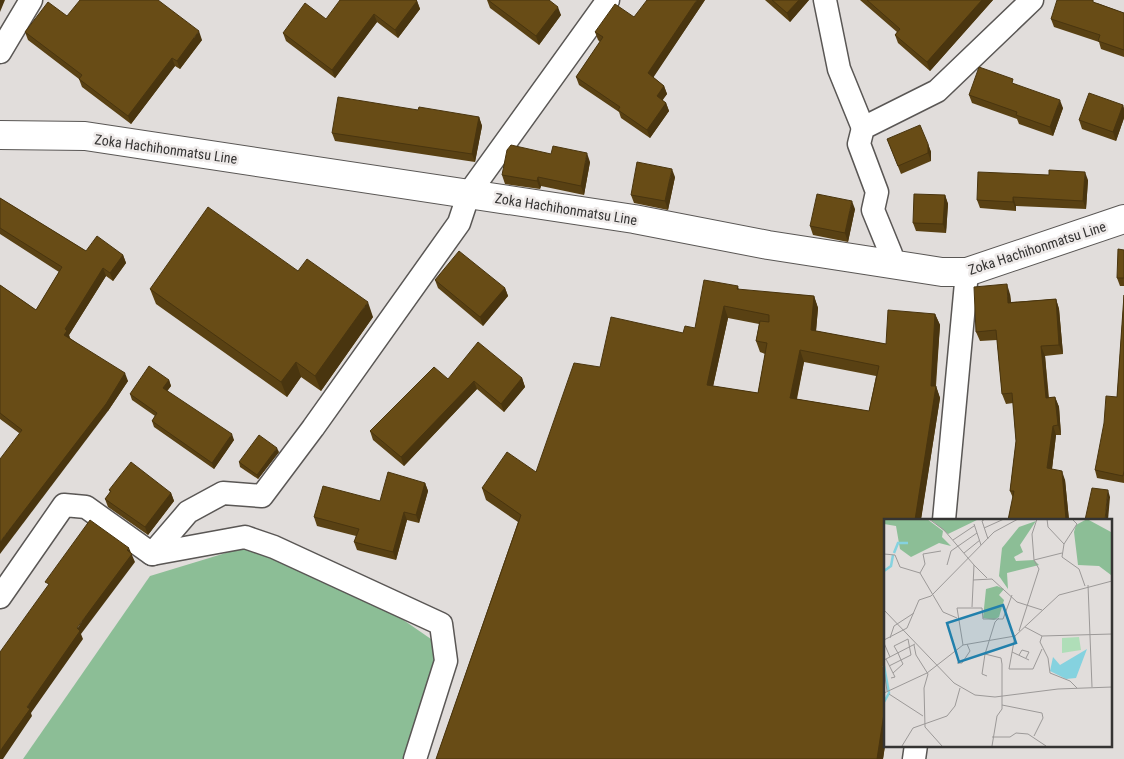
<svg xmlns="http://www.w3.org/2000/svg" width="1124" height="759" font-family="'Roboto Condensed',sans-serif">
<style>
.forest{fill:#8cbe96}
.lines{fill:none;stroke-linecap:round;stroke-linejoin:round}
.minor-casing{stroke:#5a5755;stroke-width:25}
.secondary-casing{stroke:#5a5755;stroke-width:30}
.minor{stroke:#fff;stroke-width:22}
.secondary{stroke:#fff;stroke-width:28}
.wall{fill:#594113;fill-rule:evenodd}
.shaded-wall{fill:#49350f}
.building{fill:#684c16;stroke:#49350f;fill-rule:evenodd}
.labels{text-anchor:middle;stroke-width:5;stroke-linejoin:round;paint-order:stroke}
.street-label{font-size:14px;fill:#353433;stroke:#eeeae9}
.inset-river{fill:none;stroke:#85d2df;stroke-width:2.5}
.inset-road{fill:none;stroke:#9c9998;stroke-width:1}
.view{fill:#2180ac;fill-opacity:0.15;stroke:#2180ac;stroke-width:2.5}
.inset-edge{fill:none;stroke:#353433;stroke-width:2.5}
</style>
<rect width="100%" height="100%" fill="#e1dddb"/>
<path class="forest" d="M 252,545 L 341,577 L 444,648 L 405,759 L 23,759 L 150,576 Z"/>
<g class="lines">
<g class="minor-casing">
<g id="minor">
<path d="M 825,0 L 839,69 L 863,128"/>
<path d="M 0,52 L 31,0"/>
<path d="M 892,264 L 891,254 L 873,210 L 877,192 L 859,144 L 863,128 L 937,91 L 1032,0"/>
<path d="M 944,520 L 967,272"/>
<path d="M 152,554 L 188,512 L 223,493 L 262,496 L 313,428 L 459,223 L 469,193 L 608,0"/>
<path d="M 0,597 L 64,505 L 86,507 L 152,554 L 245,537 L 274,547 L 441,624 L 446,661 L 415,759"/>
<path d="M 914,759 L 916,745"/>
</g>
</g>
<g class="secondary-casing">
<path id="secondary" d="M 0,135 L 85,136 L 634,219 L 768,245 L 942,272 L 967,272 L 1124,219"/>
</g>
<use href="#minor" class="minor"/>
<use href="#secondary" class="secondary"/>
</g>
<g class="wall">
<path d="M 487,0 L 549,0 L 561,15 L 539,45 L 490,8 Z"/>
<path d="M 705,0 L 653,77 L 664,86 L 667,94 L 662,100 L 666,103 L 669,111 L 650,138 L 621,118 L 619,112 L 579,85 L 576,77 L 600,42 L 598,40 L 595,32 L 634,17 Z"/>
<path d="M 765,0 L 809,0 L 790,22 Z"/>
<path d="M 860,0 L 993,0 L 930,71 L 898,43 L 895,35 L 897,32 Z"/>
<path d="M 417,1 L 420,9 L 398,38 L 377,22 L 335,78 L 286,41 L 283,33 L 326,19 Z"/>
<path d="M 1097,3 L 1124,13 L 1124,57 L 1101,49 L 1099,42 L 1054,27 L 1051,19 Z"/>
<path d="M 67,16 L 202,40 L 180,69 L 175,66 L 131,124 L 82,87 L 79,79 L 28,40 L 25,32 Z"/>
<path d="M 1015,84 L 1063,108 L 1053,136 L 1019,124 L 1017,119 L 972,103 L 969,95 Z"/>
<path d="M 1123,105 L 1124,109 L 1124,118 L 1116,141 L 1082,129 L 1079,120 Z"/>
<path d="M 418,110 L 479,117 L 482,126 L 475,162 L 335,141 L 332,133 Z"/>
<path d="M 887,139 L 928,144 L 931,152 L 931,161 L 901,174 Z"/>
<path d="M 590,162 L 584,195 L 541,186 L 540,189 L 505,184 L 502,175 Z"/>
<path d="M 675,177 L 668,210 L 634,203 L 631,195 Z"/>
<path d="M 1088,180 L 1086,209 L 1016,206 L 1016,211 L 980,208 L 977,200 Z"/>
<path d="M 945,195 L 948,204 L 946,233 L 916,231 L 913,223 Z"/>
<path d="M 0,198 L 86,251 L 123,255 L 126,263 L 113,281 L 106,276 L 69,335 L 70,338 L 128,381 L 108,411 L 19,433 L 0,419 L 0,285 L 36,310 L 59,272 L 0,234 Z"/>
<path d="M 855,209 L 848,242 L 813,235 L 810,226 Z"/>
<path d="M 1124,250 L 1124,286 L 1120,286 L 1117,278 Z"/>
<path d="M 298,271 L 373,317 L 321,391 L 301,377 L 287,397 L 156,304 L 150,289 Z"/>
<path d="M 435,280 L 505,288 L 508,296 L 483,326 L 438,288 Z"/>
<path d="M 738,286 L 739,290 L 814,296 L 818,308 L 816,331 L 886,344 L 935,314 L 940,325 L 936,386 L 940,398 L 883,759 L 436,759 L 518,522 L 486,500 L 482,488 L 536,472 L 600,367 L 695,328 ZM 728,318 L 759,324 L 756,341 L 760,352 L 765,354 L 758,393 L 713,386 ZM 804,362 L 876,376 L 869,411 L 797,399 Z"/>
<path d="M 1010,294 L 1011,302 L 1056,299 L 1059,309 L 1063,354 L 1045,356 L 1049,398 L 1055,397 L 1059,407 L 1061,435 L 1056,435 L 1052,469 L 1065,480 L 1069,520 L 1008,520 L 1013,498 L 1010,491 L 1016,441 L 1013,403 L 1006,404 L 1002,394 L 997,340 L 980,341 L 976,332 Z"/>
<path d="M 1124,295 L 1124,483 L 1097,478 L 1095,470 L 1117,397 Z"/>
<path d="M 522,378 L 525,387 L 504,412 L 477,389 L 404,466 L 373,440 L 370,431 L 448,379 Z"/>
<path d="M 169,380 L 171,386 L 167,391 L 234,440 L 214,469 L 154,427 L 152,421 L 155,416 L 132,400 L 130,394 Z"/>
<path d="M 279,452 L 258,479 L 240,467 L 239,462 Z"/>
<path d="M 425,483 L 428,491 L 419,523 L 407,520 L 396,560 L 357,550 L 354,542 L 356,536 L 317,526 L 314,517 L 380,501 Z"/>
<path d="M 109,490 L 171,493 L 174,501 L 148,535 L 108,507 L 105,499 L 110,492 Z"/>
</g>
<g class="shaded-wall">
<path d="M 0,0 L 5,0 L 0,12 Z"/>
<path d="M 697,0 L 705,0 L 651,81 L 648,73 Z"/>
<path d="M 799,0 L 809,0 L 790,22 L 787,13 Z"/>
<path d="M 982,0 L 993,0 L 930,71 L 927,62 Z"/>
<path d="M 417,1 L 420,9 L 398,38 L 395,30 Z"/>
<path d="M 558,7 L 561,15 L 539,45 L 536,36 Z"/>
<path d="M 374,14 L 377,22 L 335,78 L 332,70 Z"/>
<path d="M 199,31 L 202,40 L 180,69 L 177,61 Z"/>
<path d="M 172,58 L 175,66 L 131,124 L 128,116 Z"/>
<path d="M 664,86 L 667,94 L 660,104 L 657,96 Z"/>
<path d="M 1060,100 L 1063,108 L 1053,136 L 1050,127 Z"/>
<path d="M 666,103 L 669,111 L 650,138 L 647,130 Z"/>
<path d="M 1123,105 L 1124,109 L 1124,118 L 1116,141 L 1113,132 Z"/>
<path d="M 479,117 L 482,126 L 475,162 L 472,154 Z"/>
<path d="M 928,144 L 931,152 L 931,161 L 928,153 Z"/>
<path d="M 587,153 L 590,162 L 584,195 L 581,186 Z"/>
<path d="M 672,169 L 675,177 L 668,210 L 665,201 Z"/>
<path d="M 1085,172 L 1088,180 L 1086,209 L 1083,201 Z"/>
<path d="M 538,177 L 541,186 L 540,189 L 537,181 Z"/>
<path d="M 945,195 L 948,204 L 946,233 L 943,224 Z"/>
<path d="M 1013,197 L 1016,206 L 1016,211 L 1013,202 Z"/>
<path d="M 852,201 L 855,209 L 848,242 L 845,233 Z"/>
<path d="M 123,255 L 126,263 L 113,281 L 110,273 Z"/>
<path d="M 103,268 L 106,276 L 69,335 L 70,339 L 64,335 L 65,329 Z"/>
<path d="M 1007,284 L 1010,294 L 1012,312 L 1008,303 Z"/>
<path d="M 505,288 L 508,296 L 483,326 L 480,317 Z"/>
<path d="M 814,296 L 818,308 L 815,342 L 811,330 Z"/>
<path d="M 1056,299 L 1059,309 L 1063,354 L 1059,345 Z"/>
<path d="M 368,302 L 373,317 L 321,391 L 315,376 Z"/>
<path d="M 724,306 L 728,318 L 711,396 L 707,385 Z"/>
<path d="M 935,314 L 940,325 L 935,389 L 936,386 L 940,398 L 921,520 L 915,520 L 931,386 Z"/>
<path d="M 1041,346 L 1045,356 L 1049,407 L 1046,398 Z"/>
<path d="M 800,350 L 804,362 L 794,410 L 790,398 Z"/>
<path d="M 296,362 L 301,377 L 287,397 L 281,382 Z"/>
<path d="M 125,373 L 128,381 L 108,411 L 0,554 L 0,542 Z"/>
<path d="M 522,378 L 525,387 L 504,412 L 501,404 Z"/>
<path d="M 169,380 L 171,386 L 165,394 L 163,388 Z"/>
<path d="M 474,381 L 477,389 L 404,466 L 401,457 Z"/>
<path d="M 1055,397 L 1059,407 L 1061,435 L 1058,425 Z"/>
<path d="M 1053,426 L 1056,435 L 1051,477 L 1047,468 Z"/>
<path d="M 232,434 L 234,440 L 214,469 L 212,463 Z"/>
<path d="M 277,448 L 279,452 L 258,479 L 257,475 Z"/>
<path d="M 1062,471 L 1065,480 L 1069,520 L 1066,520 Z"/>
<path d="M 425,483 L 428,491 L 419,523 L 416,515 Z"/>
<path d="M 1108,490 L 1110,497 L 1108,520 L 1105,520 Z"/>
<path d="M 171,493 L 174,501 L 148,535 L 145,527 Z"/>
<path d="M 404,512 L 407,520 L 396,560 L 393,552 Z"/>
<path d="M 129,548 L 135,562 L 81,634 L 83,639 L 31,713 L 32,716 L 3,759 L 0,759 L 0,751 L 27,707 Z"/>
<path d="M 885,707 L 885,745 L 883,759 L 877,759 Z"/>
</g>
<g class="building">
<path d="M 80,0 L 158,0 L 199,31 L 177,61 L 172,58 L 128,116 L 79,79 L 82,75 L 25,32 L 48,2 L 67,16 Z"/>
<path d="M 340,0 L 416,0 L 417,1 L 395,30 L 374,14 L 332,70 L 283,33 L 305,3 L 326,19 Z"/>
<path d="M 488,0 L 549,0 L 558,7 L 536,36 Z"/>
<path d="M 647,0 L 697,0 L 648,73 L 664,86 L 657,96 L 666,103 L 647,130 L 618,110 L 620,107 L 576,77 L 603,37 L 595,32 L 615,4 L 634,17 Z"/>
<path d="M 772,0 L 799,0 L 787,13 Z"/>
<path d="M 867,0 L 982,0 L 927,62 L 895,35 L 900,29 Z"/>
<path d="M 1057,0 L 1093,0 L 1093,2 L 1124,13 L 1124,50 L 1098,41 L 1100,35 L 1051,19 Z"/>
<path d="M 979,67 L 1013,79 L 1012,83 L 1060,100 L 1050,127 L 1016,115 L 1017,112 L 969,95 Z"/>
<path d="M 1089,93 L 1123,105 L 1113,132 L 1079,120 Z"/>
<path d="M 338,97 L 418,110 L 419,107 L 479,117 L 472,154 L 332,133 Z"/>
<path d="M 920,125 L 928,144 L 928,153 L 898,166 L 887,139 Z"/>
<path d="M 511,145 L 551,154 L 553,146 L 587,153 L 581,186 L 538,177 L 537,181 L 502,175 L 507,150 Z"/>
<path d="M 637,162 L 672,169 L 665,201 L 631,195 Z"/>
<path d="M 1049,170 L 1085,172 L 1083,201 L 1013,197 L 1013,202 L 977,200 L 978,172 L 1049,175 Z"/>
<path d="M 817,194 L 852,201 L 845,233 L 810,226 Z"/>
<path d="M 914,194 L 945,195 L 943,224 L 913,223 Z"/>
<path d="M 0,198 L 86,251 L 97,236 L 123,255 L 110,273 L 103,268 L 65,329 L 67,331 L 64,335 L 125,373 L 106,404 L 0,542 L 0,459 L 22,430 L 0,413 L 0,285 L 36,310 L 62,267 L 0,228 Z"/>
<path d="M 208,207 L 298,271 L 307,259 L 368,302 L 315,376 L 296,362 L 281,382 L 150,289 Z"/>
<path d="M 1118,249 L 1124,250 L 1124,278 L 1117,278 Z"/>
<path d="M 459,251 L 505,288 L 480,317 L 435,280 Z"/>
<path d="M 704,280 L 738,286 L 737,289 L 814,296 L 811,330 L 886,344 L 888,310 L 935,314 L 931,386 L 936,386 L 915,520 L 885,520 L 885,707 L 877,759 L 436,759 L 521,515 L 482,488 L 507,452 L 536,472 L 574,363 L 600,367 L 611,317 L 683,333 L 685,326 L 695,328 ZM 724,306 L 769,315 L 769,322 L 760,321 L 756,341 L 767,343 L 758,393 L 707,385 ZM 800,350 L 879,366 L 869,411 L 790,398 Z"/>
<path d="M 1007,284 L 1008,303 L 1056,299 L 1059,345 L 1041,346 L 1046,398 L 1055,397 L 1058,425 L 1053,426 L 1047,468 L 1062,471 L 1066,520 L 1008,520 L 1014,491 L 1010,491 L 1016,441 L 1012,393 L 1002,394 L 996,330 L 976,332 L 974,287 Z"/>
<path d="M 1124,295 L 1124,471 L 1123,476 L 1095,470 L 1104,423 L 1106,396 L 1117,397 Z"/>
<path d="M 478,342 L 522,378 L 501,404 L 474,381 L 401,457 L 370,431 L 434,367 L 448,379 Z"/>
<path d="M 149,366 L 169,380 L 163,388 L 232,434 L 212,463 L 152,421 L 157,413 L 130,394 Z"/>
<path d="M 259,435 L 277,448 L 257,475 L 239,462 Z"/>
<path d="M 131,462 L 171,493 L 145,527 L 105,499 L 111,491 L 109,490 Z"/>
<path d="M 388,472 L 425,483 L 416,515 L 404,512 L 393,552 L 354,542 L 359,529 L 314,517 L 323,486 L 380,501 Z"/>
<path d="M 1092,488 L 1108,490 L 1105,520 L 1085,520 Z"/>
<path d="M 90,520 L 129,548 L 127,550 L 132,554 L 77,628 L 80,631 L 27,707 L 30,709 L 0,751 L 0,652 L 49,584 L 45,582 Z"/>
</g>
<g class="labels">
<g class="street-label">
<text transform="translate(166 149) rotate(8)" y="5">Zoka Hachihonmatsu Line</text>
<text transform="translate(566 209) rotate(9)" y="5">Zoka Hachihonmatsu Line</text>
<text transform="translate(1037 248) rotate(-18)" y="5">Zoka Hachihonmatsu Line</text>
</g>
</g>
<g transform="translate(884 519)">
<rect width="228" height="228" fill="#e1dddb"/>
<path d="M 195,118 L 197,131 L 178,134 L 178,119 Z" fill="#afdeb8"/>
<path d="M 0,0 L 43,0 L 59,12 L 58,18 L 67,27 L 55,24 L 27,38 L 16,30 L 12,7 L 0,5 ZM 46,0 L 95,0 L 64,15 ZM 203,0 L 227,13 L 227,56 L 215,47 L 194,46 L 190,13 L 192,6 ZM 152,2 L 136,26 L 139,33 L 130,38 L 132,42 L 150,41 L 155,46 L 123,54 L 124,70 L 115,57 L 118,29 L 135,8 ZM 113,67 L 120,70 L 115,76 L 120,81 L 115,98 L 110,101 L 99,99 L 102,70 Z" fill="#8cbe96"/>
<path d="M 203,130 L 192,159 L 182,160 L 166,152 L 169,138 L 176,146 Z" fill="#85d2df"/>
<path class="inset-river" d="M 10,34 L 14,24 L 24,24M 0,52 L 7,47 L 9,36M 0,147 L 5,174 L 0,183"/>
<path class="inset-road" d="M 45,0 L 60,11 L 90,46 L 88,88M 101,0 L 98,2 L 104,20M 163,0 L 164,8 L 180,25M 188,0 L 193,5 L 180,25 L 178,38 L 195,50 L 201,67M 90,5 L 97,26M 100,9 L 120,0M 69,21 L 90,7M 80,34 L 96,21M 0,35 L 11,36 L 16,48 L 36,54 L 59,93 L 73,99M 150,41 L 178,34M 63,46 L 67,32 L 93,14M 90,46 L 103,59M 36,54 L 41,45 L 39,35 L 57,32M 89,61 L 108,60 L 133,83 L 158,91M 204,66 L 208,168M 0,91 L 70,164 L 91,176 L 111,178 L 174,170 L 228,168M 141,108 L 158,117 L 228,115M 135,112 L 155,50 L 150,41 L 148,15 L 153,0M 131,117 L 125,150 L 149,150 L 158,130M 158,117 L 156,123 L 164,139 L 166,154 L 186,162 L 193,169M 6,119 L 10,107 L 30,94M 0,121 L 23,109 L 35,81 L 47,77 L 110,13 L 134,0M 0,124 L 6,138M 30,126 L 32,136 L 44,155 L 40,169 L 41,208 L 58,227M 79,126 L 73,89 L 98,89 L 99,100 L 119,100 L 128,76M 128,133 L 145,141M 101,135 L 98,155 L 103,157M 135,136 L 138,131 L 145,133 L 142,139M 2,140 L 11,158 L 7,159M 0,141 L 31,125M 73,144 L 78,144 L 86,132 L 83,125M 5,147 L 27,136 L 24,120 L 10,127 L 14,134 L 17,141 L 19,145 L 9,154M 0,151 L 3,172M 0,174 L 43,154 L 79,126 L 131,117 L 175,76 L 228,62M 5,175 L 39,197M 118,186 L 158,194 L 159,199 L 150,217M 108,218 L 126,218 L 132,214 L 144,215 L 162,227M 18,227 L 29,209 L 63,197 L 71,187 L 76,169M 108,227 L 113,197 L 118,190 L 118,145 L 117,139 L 101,135 L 111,103 L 115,99"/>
<path class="view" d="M 119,86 L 132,124 L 75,143 L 63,104 Z"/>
<rect width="228" height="228" class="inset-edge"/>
</g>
</svg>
